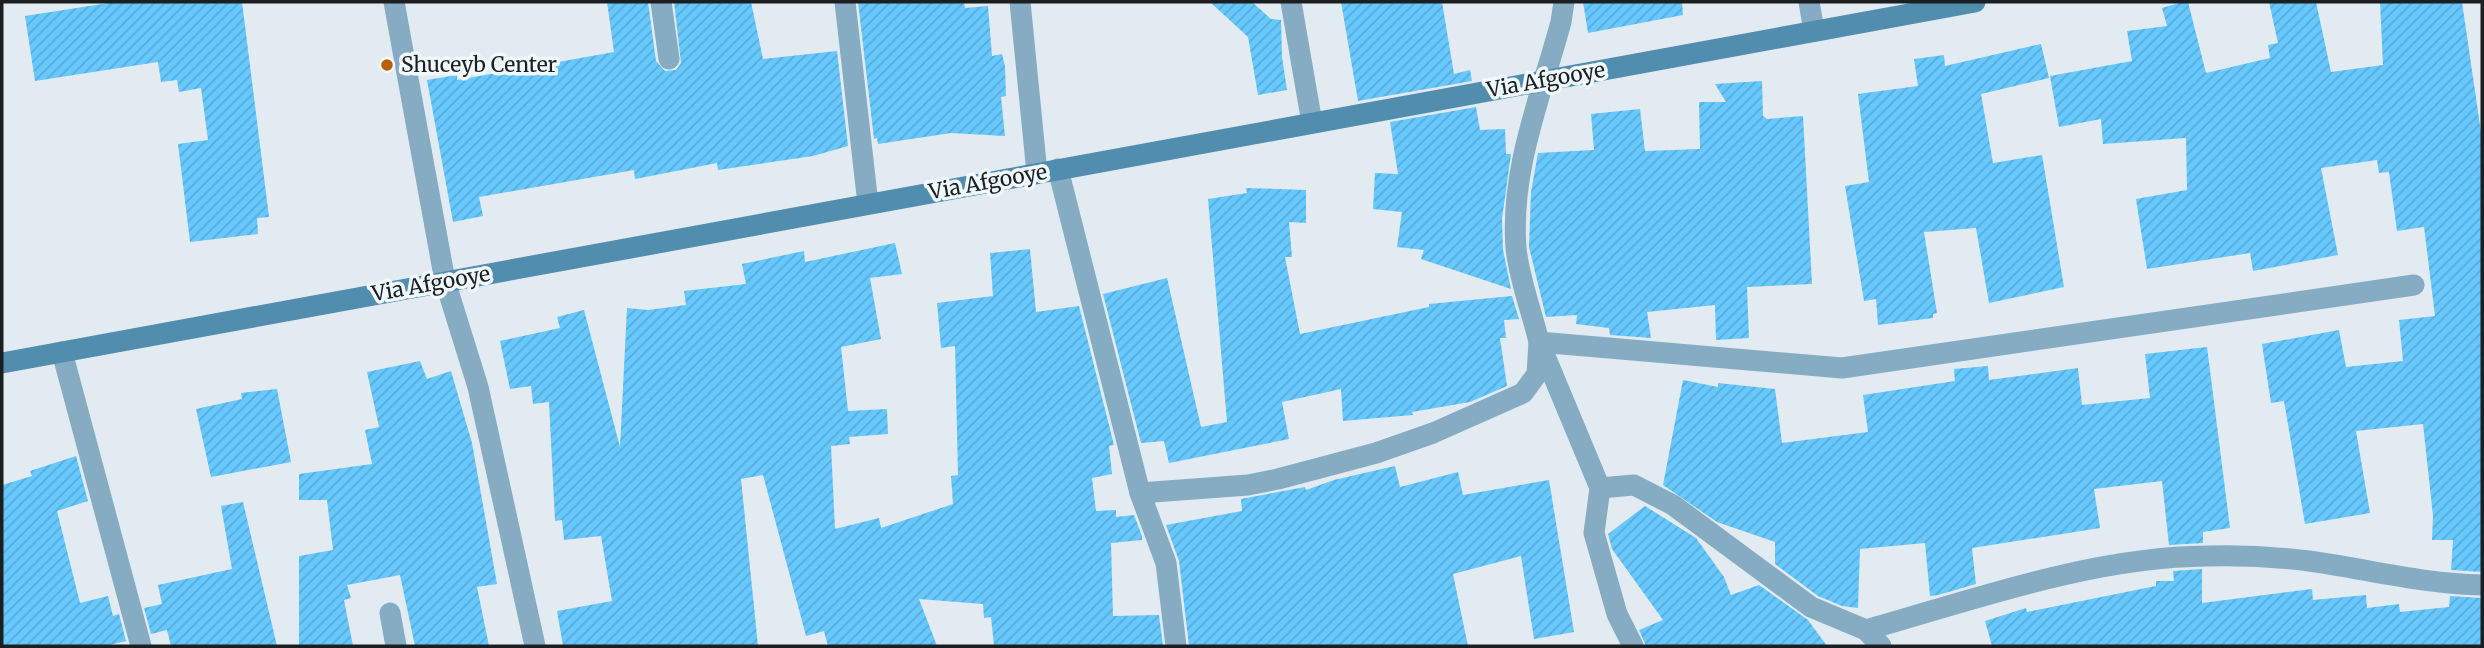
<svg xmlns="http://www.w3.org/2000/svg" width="2484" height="648" font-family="Merriweather,serif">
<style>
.building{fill:url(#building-hatch)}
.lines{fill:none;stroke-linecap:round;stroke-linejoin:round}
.minor{stroke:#85acc3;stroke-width:21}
.secondary{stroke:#518daf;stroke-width:21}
.poi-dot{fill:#b95f00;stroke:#f0f9fe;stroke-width:2.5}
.labels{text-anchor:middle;stroke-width:7;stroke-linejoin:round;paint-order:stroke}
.poi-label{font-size:21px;fill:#1c1f21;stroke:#f0f9fe;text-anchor:start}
.street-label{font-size:21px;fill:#1c1f21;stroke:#f0f9fe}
</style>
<defs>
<pattern id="building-hatch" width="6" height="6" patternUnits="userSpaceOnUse" patternTransform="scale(1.75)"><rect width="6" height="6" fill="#66c8fd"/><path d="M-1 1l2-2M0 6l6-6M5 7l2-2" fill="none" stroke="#58abd9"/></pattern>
</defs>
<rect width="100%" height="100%" fill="#e2ebf1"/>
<g class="building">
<path d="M 115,2 L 242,2 L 269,217 L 257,218 L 258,234 L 190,242 L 178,144 L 208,140 L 201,88 L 179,92 L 177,80 L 161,82 L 158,62 L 35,81 L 25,16 Z"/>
<path d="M 607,2 L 648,2 L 656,61 L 665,71 L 676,70 L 681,63 L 674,2 L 751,2 L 763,59 L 837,51 L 848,146 L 813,156 L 718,170 L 717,163 L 635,179 L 634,170 L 479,197 L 483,216 L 453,222 L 427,80 L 457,75 L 457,80 L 614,52 Z"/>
<path d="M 858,2 L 964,2 L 965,8 L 988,6 L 992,56 L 1002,54 L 1005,66 L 1006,96 L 1001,97 L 1005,136 L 951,133 L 878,144 L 877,138 L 874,139 Z"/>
<path d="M 1210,2 L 1252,2 L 1271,19 L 1281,20 L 1282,57 L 1287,90 L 1258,95 L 1248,37 Z"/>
<path d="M 1341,2 L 1442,2 L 1454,74 L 1470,70 L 1472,81 L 1358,101 Z"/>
<path d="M 1583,2 L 1682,2 L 1683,15 L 1588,33 Z"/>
<path d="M 2183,2 L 2188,2 L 2206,73 L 2270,58 L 2268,45 L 2278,43 L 2269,2 L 2316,2 L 2331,72 L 2383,65 L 2380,2 L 2462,2 L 2482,139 L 2482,572 L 2451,570 L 2453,540 L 2432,540 L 2433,516 L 2423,424 L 2356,431 L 2370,513 L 2305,524 L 2284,401 L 2271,403 L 2262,344 L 2339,330 L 2346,367 L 2403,361 L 2399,320 L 2435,316 L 2424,227 L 2397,231 L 2389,172 L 2379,173 L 2377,160 L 2321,168 L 2338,255 L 2253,271 L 2250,253 L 2147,269 L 2136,199 L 2187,190 L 2186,138 L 2103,144 L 2101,119 L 2059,127 L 2050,76 L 2132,61 L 2127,31 L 2167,26 L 2162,8 Z"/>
<path d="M 2041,44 L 2049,78 L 1981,94 L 1993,163 L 2042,155 L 2064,287 L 1989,303 L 1976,228 L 1924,232 L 1937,313 L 1933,314 L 1933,318 L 1878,325 L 1876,299 L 1864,301 L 1845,186 L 1869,182 L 1858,94 L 1918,86 L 1914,59 L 1944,55 L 1945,66 Z"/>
<path d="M 1762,81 L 1763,116 L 1767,119 L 1803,116 L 1812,284 L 1747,287 L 1749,338 L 1716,340 L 1715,305 L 1647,312 L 1651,338 L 1610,335 L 1609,328 L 1576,324 L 1577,315 L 1546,317 L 1529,247 L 1531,192 L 1538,153 L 1594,150 L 1591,114 L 1640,109 L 1645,151 L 1700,149 L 1699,102 L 1726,102 L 1715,84 Z"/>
<path d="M 1476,107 L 1480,130 L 1505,129 L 1506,154 L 1511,154 L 1502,219 L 1503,250 L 1511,289 L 1421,259 L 1424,250 L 1397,247 L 1402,212 L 1373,209 L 1375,173 L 1398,174 L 1390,122 Z"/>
<path d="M 1246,188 L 1306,190 L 1306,223 L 1289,222 L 1292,257 L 1285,257 L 1300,334 L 1429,307 L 1429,304 L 1512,296 L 1519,319 L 1504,320 L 1506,338 L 1500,338 L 1507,386 L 1470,402 L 1412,412 L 1413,415 L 1343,421 L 1341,389 L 1282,402 L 1289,439 L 1169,463 L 1164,441 L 1141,443 L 1103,294 L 1167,278 L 1201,427 L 1227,422 L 1208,199 L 1247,193 Z"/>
<path d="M 895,243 L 902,274 L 870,278 L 881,339 L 841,347 L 848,411 L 887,409 L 888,434 L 849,437 L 850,444 L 831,446 L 835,529 L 879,518 L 881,528 L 953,504 L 951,476 L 958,475 L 955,346 L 941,348 L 937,303 L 993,296 L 990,253 L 1030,249 L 1036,312 L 1079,306 L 1114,445 L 1109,446 L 1112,474 L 1092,478 L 1096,511 L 1116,510 L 1116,517 L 1134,515 L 1142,536 L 1142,540 L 1111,543 L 1113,616 L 1159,615 L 1163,646 L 994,646 L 991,617 L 984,618 L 983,604 L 919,599 L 937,646 L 828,646 L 824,631 L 806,636 L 763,475 L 741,479 L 758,646 L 563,646 L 557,611 L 612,601 L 601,536 L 564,540 L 562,520 L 555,521 L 549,402 L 533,404 L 531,386 L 510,389 L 500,341 L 560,328 L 557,317 L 584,310 L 620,447 L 627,308 L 648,310 L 686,305 L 684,291 L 746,284 L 742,264 L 804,251 L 805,262 Z"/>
<path d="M 2207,347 L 2230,528 L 2203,532 L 2203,543 L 2169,545 L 2162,481 L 2094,489 L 2100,528 L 1972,548 L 1976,584 L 1938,595 L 1930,596 L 1925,543 L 1860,549 L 1858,608 L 1842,606 L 1818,596 L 1775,564 L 1775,542 L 1717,522 L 1663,485 L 1683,380 L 1718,387 L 1718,383 L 1775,389 L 1782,443 L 1868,432 L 1863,395 L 1955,381 L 1954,369 L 1988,366 L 1989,380 L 2078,368 L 2082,405 L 2150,398 L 2145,354 Z"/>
<path d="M 420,361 L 427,379 L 451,371 L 472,443 L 497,584 L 477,587 L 489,646 L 415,646 L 400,575 L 347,585 L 351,598 L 344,600 L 353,646 L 299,646 L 299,556 L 333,550 L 327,500 L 299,500 L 299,474 L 372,464 L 365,430 L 379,427 L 367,372 Z"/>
<path d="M 277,389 L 291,462 L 211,477 L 196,409 L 242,399 L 241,393 Z"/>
<path d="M 76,456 L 88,501 L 57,511 L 80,603 L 108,596 L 113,616 L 119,614 L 126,641 L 105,646 L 2,646 L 2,485 L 32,476 L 30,471 Z"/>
<path d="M 1395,466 L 1400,487 L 1458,472 L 1463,495 L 1549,480 L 1574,632 L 1534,639 L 1521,556 L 1453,574 L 1468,646 L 1189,646 L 1179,561 L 1166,525 L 1242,511 L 1241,499 L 1305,487 L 1306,490 L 1334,480 Z"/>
<path d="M 243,502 L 277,646 L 171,646 L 167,630 L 151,634 L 144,608 L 162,604 L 158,585 L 232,569 L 221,506 Z"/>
<path d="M 1645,506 L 1696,538 L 1724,577 L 1731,595 L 1759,585 L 1808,620 L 1827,646 L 1646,646 L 1639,630 L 1663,620 L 1612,549 L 1608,534 Z"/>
<path d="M 2202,569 L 2202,603 L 2312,589 L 2313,600 L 2366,595 L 2367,608 L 2399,604 L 2400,612 L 2449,607 L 2450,596 L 2482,598 L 2482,646 L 1992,646 L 1985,621 L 2026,608 L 2027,612 L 2156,586 L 2156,581 L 2174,581 L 2173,571 Z"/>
</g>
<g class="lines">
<g class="minor">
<path d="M 394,2 L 445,281 L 478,387 L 535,646"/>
<path d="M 661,2 L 669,59"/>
<path d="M 845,2 L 868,204"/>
<path d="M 1020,2 L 1037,173"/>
<path d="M 1291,2 L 1312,123"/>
<path d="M 1564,2 L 1561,22 C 1541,96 1510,170 1516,248 C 1519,279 1532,312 1539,342 L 1842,368 L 2414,285"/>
<path d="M 1809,2 L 1814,31"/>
<path d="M 1058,169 L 1140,493"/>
<path d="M 1540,344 L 1600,488 L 1634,485 L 1673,505 L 1811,607 L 1866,630 L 1881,646"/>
<path d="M 62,352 L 141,646"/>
<path d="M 1600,488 L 1594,533 L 1617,614 L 1633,646"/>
<path d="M 390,613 L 396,646"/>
<path d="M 1866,630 C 1976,599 2092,557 2208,556 C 2241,555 2277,557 2309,561 C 2367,569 2423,584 2482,585"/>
<path d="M 1176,646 L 1166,563 L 1140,493 L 1248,485 L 1278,479 L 1376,453 L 1433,433 L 1523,393 L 1537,374 L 1539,342"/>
</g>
<path class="secondary" d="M 2,363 L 1975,2"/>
</g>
<circle class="poi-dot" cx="387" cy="65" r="7"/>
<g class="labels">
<g class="poi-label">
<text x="401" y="72">Shuceyb Center</text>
</g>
<g class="street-label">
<text transform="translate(1546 80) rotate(-10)" y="7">Via Afgooye</text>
<text transform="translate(988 182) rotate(-10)" y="7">Via Afgooye</text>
<text transform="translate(431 284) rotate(-10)" y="7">Via Afgooye</text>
</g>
</g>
<rect width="2484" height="648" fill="none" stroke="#1c1f21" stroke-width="7"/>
</svg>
